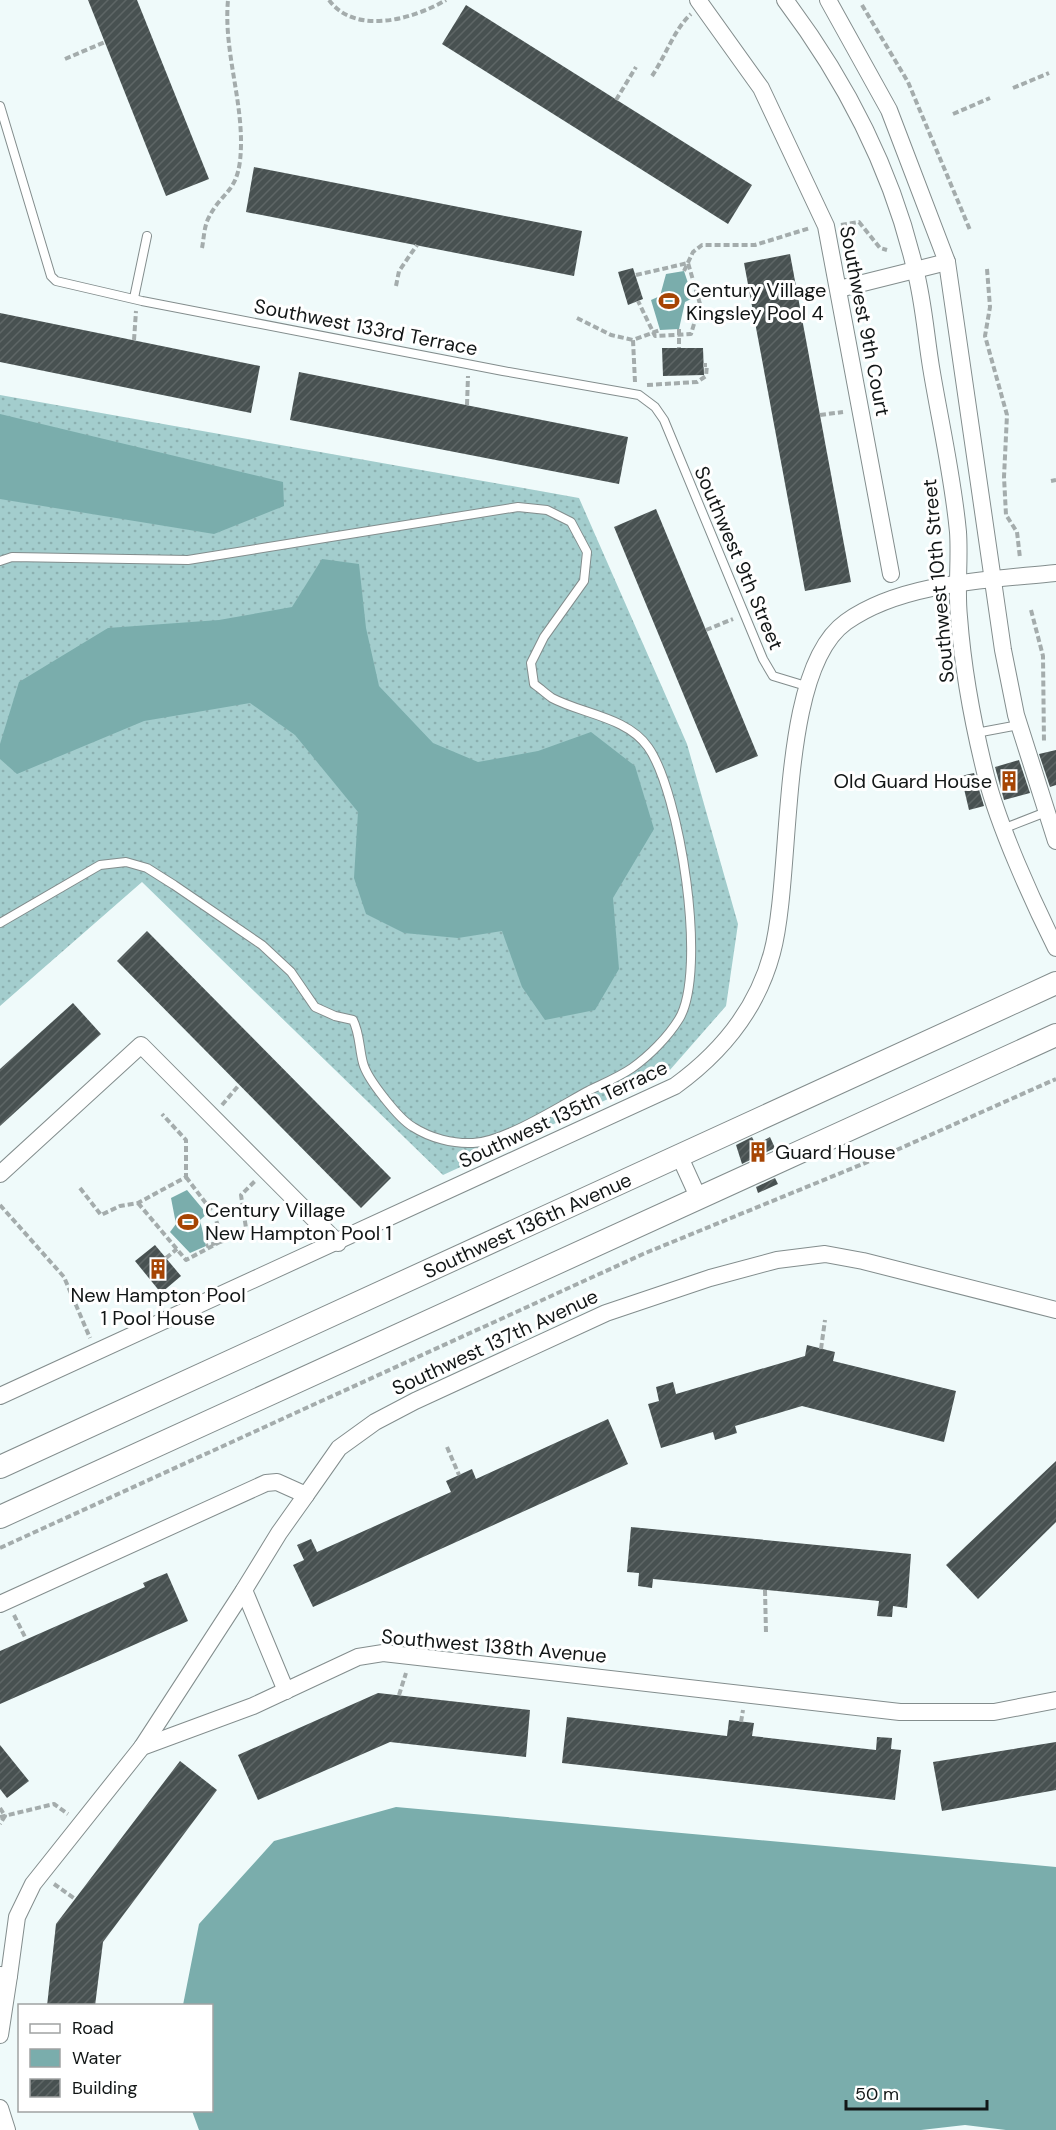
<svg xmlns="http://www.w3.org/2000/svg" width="1056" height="2130" font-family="'DM Sans',sans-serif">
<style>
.grass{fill:url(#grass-dots)}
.water{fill:#7aadac}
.building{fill:url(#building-hatch)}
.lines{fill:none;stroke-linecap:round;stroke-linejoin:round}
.lane-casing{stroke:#838d8d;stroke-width:10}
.street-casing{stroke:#838d8d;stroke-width:18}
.secondary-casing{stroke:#838d8d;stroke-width:24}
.path{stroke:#a4acac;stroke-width:4;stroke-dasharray:6 3;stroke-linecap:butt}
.lane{stroke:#fff;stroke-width:8}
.street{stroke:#fff;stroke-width:16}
.secondary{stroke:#fff;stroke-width:22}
.labels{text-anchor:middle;stroke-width:6;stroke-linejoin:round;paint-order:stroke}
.poi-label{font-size:20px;fill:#121616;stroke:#fff;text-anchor:start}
.street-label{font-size:20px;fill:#121616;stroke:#fff}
</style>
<defs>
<pattern id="grass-dots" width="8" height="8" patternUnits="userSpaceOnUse" patternTransform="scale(1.5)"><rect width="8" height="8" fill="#a3cdcd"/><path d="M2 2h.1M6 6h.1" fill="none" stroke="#8bafaf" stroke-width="1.8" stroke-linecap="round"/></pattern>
<pattern id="building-hatch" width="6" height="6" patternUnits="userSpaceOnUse" patternTransform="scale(1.5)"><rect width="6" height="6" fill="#485151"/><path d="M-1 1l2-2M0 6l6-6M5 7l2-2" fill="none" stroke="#5e6666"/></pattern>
</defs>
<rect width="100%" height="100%" fill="#effafa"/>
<path class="grass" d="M 0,395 L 579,498 L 687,744 L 738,924 L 726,1006 L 669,1071 L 443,1175 L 142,882 L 0,1006 Z"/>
<g class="water">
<path d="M 684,271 L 693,298 L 685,302 L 679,329 L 660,330 L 651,300 L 660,296 L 666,274 Z"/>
<path d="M 0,414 L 283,482 L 284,506 L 214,534 L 0,499 Z"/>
<path d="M 322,559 L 359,564 L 366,628 L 379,686 L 433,743 L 478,762 L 538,751 L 591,732 L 635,766 L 654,829 L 613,898 L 619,969 L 595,1010 L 545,1020 L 522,987 L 502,931 L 458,938 L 404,933 L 366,914 L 354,878 L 358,812 L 295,735 L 250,703 L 144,721 L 17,774 L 0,759 L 0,744 L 19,682 L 108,628 L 219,620 L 292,607 Z"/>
<path d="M 187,1190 L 207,1214 L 200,1220 L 206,1246 L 190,1253 L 170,1232 L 176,1224 L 171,1198 Z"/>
<path d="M 396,1807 L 1056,1867 L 1056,2130 L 1006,2130 L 965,2125 L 921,2130 L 199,2130 L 192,2111 L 212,2110 L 212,2006 L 183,2005 L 199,1924 L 274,1841 Z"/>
</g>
<g class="building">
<path d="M 88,0 L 137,0 L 209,179 L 166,196 Z"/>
<path d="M 466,5 L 752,185 L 728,224 L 442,44 Z"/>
<path d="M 254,167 L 582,231 L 574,276 L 246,212 Z"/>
<path d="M 790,254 L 851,582 L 805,591 L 744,263 Z"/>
<path d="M 633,268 L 643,299 L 628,305 L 618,272 Z"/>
<path d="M 0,313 L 260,366 L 251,413 L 0,362 Z"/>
<path d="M 662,348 L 703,348 L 704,375 L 663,376 Z"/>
<path d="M 299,372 L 628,437 L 619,484 L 290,420 Z"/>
<path d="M 656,509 L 758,756 L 716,773 L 614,527 Z"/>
<path d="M 1056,750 L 1056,785 L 1050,787 L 1039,754 Z"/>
<path d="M 1019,760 L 1030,793 L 1004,800 L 995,767 Z"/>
<path d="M 974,773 L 984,806 L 969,810 L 961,776 Z"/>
<path d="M 147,931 L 391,1178 L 361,1208 L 117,961 Z"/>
<path d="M 73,1003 L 101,1034 L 0,1126 L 0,1069 Z"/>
<path d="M 752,1137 L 756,1145 L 770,1137 L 775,1148 L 742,1164 L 736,1145 Z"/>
<path d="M 775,1178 L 778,1184 L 758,1193 L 756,1187 Z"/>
<path d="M 155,1245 L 181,1276 L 161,1293 L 135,1261 Z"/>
<path d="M 807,1345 L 835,1352 L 833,1361 L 956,1391 L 944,1442 L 802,1406 L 735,1426 L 737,1433 L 715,1440 L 713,1432 L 661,1448 L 648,1404 L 659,1401 L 656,1387 L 673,1382 L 676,1394 L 805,1356 Z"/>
<path d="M 608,1419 L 628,1464 L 313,1607 L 293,1565 L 304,1560 L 297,1545 L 311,1539 L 317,1552 L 451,1492 L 446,1481 L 472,1469 L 476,1479 Z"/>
<path d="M 1056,1461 L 1056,1522 L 978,1599 L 946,1565 Z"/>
<path d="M 631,1527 L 911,1554 L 907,1608 L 893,1606 L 892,1617 L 877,1616 L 879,1601 L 653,1579 L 652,1588 L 638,1586 L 639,1573 L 627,1572 Z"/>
<path d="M 167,1573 L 188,1621 L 0,1704 L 0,1651 L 145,1587 L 143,1583 Z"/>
<path d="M 378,1693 L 530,1710 L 526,1757 L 390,1742 L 258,1800 L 238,1755 Z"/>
<path d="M 567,1717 L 727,1736 L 729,1720 L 754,1723 L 752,1736 L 876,1750 L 877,1737 L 892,1738 L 891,1749 L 901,1750 L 895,1800 L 562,1763 Z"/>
<path d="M 1056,1742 L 1056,1790 L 942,1811 L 933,1762 Z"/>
<path d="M 0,1745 L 29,1781 L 7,1798 L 0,1789 Z"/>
<path d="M 180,1761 L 217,1790 L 103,1942 L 95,2006 L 47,2006 L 56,1924 Z"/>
</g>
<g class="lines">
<g class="lane-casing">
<g id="lane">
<path d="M 0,106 L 51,276 L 56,281 L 142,301 L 503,371 L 639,395 L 655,407 L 664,420 L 763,659 L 773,676 L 806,686"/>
<path d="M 134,298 L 147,236"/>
<path d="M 0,561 L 12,557 L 188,560 L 518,507 L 547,510 L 571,522 L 587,552 L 584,581 L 544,637 L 531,663 L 534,684 C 540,688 546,694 552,698 C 582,714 627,717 648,747 C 680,792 708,971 679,1019 C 668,1037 649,1056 632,1068 C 619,1077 602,1084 588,1091 C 560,1106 504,1142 473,1143 C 453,1144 430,1138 413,1127 C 399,1119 367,1079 363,1063 C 359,1048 360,1034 353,1020 L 335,1016 L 315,1007 L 291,972 L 262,945 L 174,885 L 147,868 L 126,862 L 100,865 L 0,923"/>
<path d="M 976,733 L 1019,725"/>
<path d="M 1005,828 L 1046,812"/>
</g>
</g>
<g class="street-casing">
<g id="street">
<path d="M 698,0 L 761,88 L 826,226 L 891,574"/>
<path d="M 785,0 C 846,81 892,170 915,269 C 924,303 926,339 932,373 C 941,426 953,478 958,532 C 960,560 956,589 959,617 C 963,670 973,724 986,776 C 999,827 1032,900 1056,948"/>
<path d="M 828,0 L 889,110 L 947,262 L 1003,650 L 1016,715 L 1056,841"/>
<path d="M 839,289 L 947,262"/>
<path d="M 679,1155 L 699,1199"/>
<path d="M 0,1174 L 141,1045 L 338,1243"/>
<path d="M 0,1396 L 675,1086 C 722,1052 757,1009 772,953 C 794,872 777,671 846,622 C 902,582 989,580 1056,573"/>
<path d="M 244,1590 L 286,1691"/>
<path d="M 0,1604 L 266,1483 L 277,1482 L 306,1495 L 339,1448 L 375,1422 L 415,1401 L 606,1313 L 710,1278 L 777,1260 L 825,1254 L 863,1261 L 1056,1310"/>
<path d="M 142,1747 L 244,1590 L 279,1533 L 306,1495"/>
<path d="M 0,1975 L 9,1976 L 0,2035"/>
<path d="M 9,1976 L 17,1917 L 33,1884 L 142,1747 L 253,1706 L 358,1657 L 383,1653 L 900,1712 L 994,1712 L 1056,1700"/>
<path d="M 0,2108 L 7,2130"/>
</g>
</g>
<g class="secondary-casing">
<g id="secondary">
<path id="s1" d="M 0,1467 L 1056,983"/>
<path d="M 0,1517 L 1056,1035"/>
</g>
</g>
<g class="path">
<path d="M 329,0 C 355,36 414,19 446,0"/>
<path d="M 862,5 L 908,82 L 970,230"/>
<path d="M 65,59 L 105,42"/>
<path d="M 652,76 C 665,57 675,28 691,14"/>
<path d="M 1013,88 L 1049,73"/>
<path d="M 616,100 L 636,67"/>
<path d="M 953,114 L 990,98"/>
<path d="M 841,225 L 859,222 L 880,248 L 887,250"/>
<path d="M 202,248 C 204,238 204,226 209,217 C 221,193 236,193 240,161 C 246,107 223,54 228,0"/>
<path d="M 987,269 L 990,307 L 985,336 L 1007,415 L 1004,477 L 1006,515 L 1017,532 L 1020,558"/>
<path d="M 684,271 L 693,252 L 702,245 L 755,245 L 810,228"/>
<path d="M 636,275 L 688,263 L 700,304 L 691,334 L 655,336 L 638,301"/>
<path d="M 396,286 L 399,271 L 417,245"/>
<path d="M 577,318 L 611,335 L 633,340"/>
<path d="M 679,329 L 679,348"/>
<path d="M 134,340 L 136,311"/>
<path d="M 635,382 L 633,340 L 660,330"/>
<path d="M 647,385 L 697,382 L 706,376 L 707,365 L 703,365"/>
<path d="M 467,405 L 468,376"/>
<path d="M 820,415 L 843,412"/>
<path d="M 1051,481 L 1056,480"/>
<path d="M 1031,610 L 1043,656 L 1044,743"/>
<path d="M 706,630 L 733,619"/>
<path d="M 222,1105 L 239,1085"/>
<path d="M 186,1177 L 214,1214 L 223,1241 L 206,1246"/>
<path d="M 80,1188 L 101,1215 L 120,1206 L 138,1203 L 186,1177 L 186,1140 L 162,1114"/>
<path d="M 138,1203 L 186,1260 L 246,1228 L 241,1195 L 255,1181"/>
<path d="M 0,1205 L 64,1277 L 90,1338"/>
<path d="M 166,1258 L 177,1249"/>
<path d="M 821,1349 L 825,1320"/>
<path d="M 447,1447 L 459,1475"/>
<path d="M 0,1548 L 643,1254 L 892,1152 L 1056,1079"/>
<path d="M 765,1590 L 766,1633"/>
<path d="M 14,1615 L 26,1639"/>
<path d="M 399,1695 L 406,1673"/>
<path d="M 741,1722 L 743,1710"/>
<path d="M 0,1808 L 5,1816 L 0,1824"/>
<path d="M 0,1817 L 54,1804 L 68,1814"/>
<path d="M 54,1884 L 75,1899"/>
</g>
<use href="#lane" class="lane"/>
<use href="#street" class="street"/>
<use href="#secondary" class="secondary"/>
</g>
<defs>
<g id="stadium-bare" transform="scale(1.62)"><path d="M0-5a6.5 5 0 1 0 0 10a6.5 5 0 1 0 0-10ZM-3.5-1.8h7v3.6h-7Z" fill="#a64504" stroke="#fff" stroke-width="2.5" paint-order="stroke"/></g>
<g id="building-bare" transform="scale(1.62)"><path d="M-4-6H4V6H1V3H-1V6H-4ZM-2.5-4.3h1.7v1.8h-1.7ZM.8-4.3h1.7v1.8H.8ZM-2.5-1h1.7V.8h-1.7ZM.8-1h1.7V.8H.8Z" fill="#a64504" stroke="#fff" stroke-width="2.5" paint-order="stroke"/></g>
</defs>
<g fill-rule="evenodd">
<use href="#stadium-bare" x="669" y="301"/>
<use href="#building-bare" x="1009" y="781"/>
<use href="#building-bare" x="758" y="1152"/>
<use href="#stadium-bare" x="188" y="1222"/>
<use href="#building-bare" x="158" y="1269"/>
</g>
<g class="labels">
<g class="poi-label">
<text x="686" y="297">Century Village<tspan x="686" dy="23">Kingsley Pool 4</tspan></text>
<text x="992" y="788" text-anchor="end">Old Guard House</text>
<text x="775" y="1159">Guard House</text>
<text x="205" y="1217">Century Village<tspan x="205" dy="23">New Hampton Pool 1</tspan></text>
<text x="158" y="1302" text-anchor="middle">New Hampton Pool<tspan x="158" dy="23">1 Pool House</tspan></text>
</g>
<g class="street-label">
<text transform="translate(865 321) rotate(79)" y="7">Southwest 9th Court</text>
<text transform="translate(366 327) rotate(11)" y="7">Southwest 133rd Terrace</text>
<text transform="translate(739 558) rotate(67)" y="7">Southwest 9th Street</text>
<text transform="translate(938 581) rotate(-95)" y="7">Southwest 10th Street</text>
<text transform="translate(563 1114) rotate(-25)" y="7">Southwest 135th Terrace</text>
<text dy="7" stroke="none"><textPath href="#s1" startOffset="580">Southwest 136th Avenue</textPath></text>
<text transform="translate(495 1342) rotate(-25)" y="7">Southwest 137th Avenue</text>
<text transform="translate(494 1646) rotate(5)" y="7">Southwest 138th Avenue</text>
</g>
</g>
<rect x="18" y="2004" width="195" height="108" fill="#ffffff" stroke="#a0a2a2" stroke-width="1.5"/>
<rect x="30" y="2024" width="30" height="9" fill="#ffffff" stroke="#a0a2a2" stroke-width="1.5"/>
<text x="72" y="2034" font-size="18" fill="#121616">Road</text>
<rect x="30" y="2049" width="30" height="18" fill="#7aadac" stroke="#a0a2a2" stroke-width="1.5"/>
<text x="72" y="2064" font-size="18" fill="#121616">Water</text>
<rect x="30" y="2079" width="30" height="18" fill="url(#building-hatch)" stroke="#a0a2a2" stroke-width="1.5"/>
<text x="72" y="2094" font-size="18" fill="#121616">Building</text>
<path d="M846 2100v9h141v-9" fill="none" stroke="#121616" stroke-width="3"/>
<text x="855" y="2100" font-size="18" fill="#121616" stroke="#ffffff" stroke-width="4.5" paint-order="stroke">50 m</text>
</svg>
